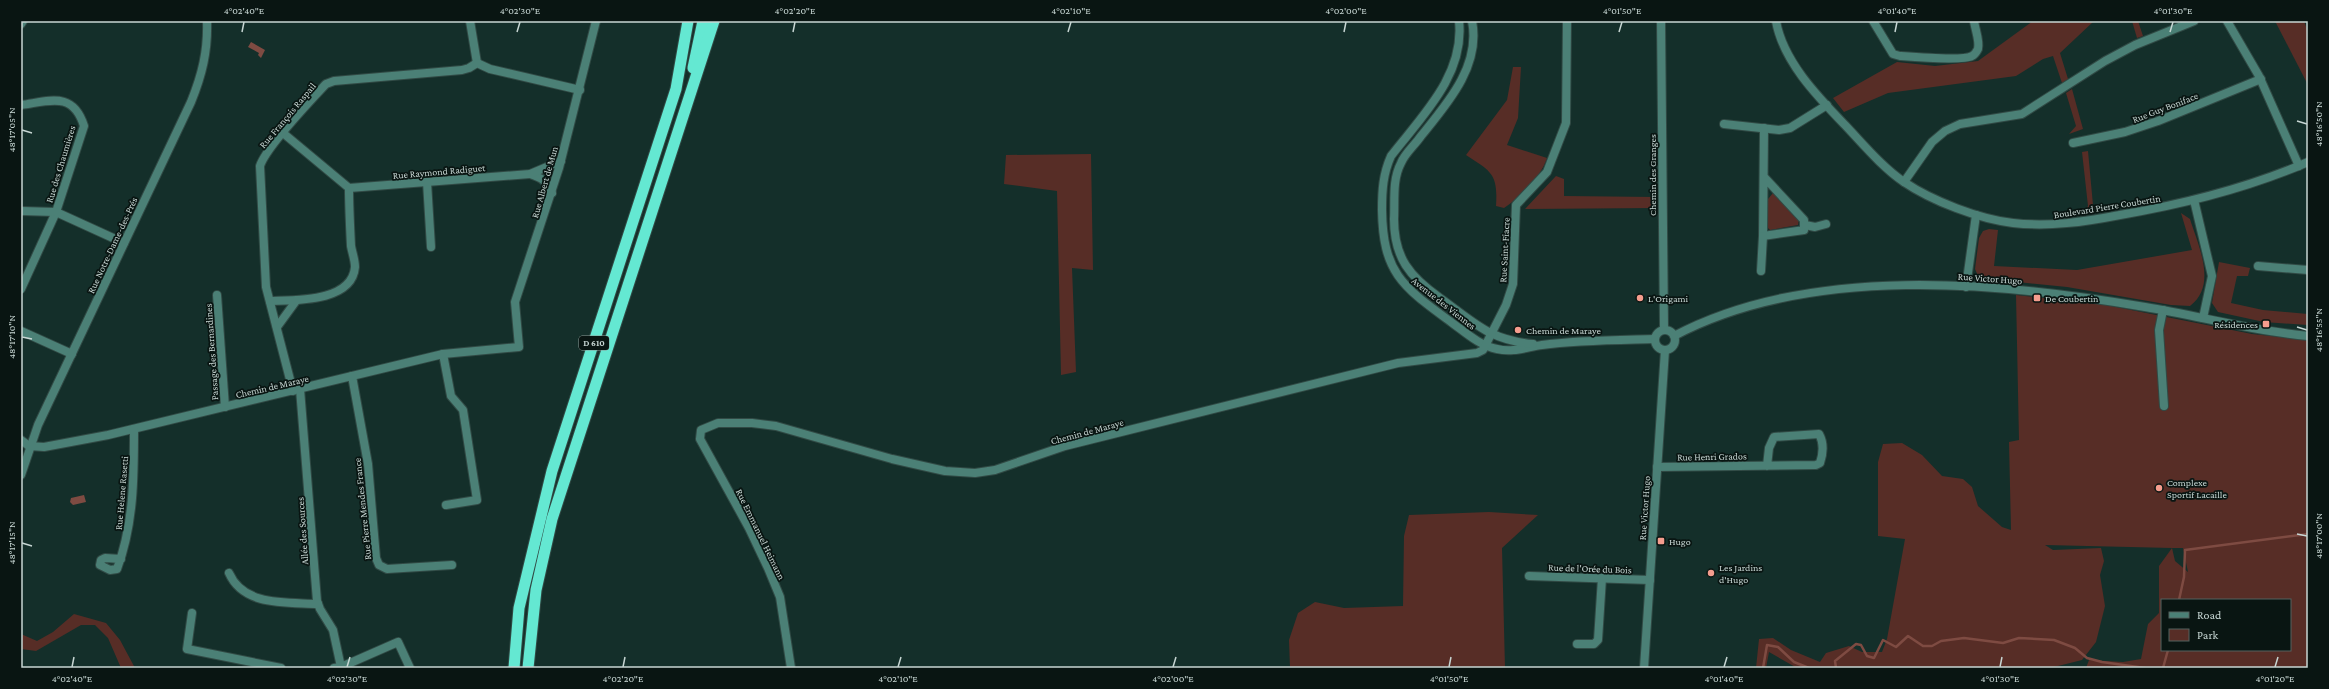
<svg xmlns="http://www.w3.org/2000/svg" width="2329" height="689" font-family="'Crimson Pro',serif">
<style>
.green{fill:#572d26;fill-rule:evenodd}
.water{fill:#7e4b42}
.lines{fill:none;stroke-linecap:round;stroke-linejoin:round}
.stream{stroke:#7e4b42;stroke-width:2.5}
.minor-casing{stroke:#314a45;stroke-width:10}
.tertiary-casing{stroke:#314a45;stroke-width:10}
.trunk-casing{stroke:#314a45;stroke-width:13}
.minor{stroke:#4b8076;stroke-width:8}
.tertiary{stroke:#4b8076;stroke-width:8}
.trunk{stroke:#64e8d2;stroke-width:11}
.ticks{fill:none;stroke:#c7d6d3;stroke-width:1.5}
.poi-dot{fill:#f59d8e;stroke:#091512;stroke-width:1.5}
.labels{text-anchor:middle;stroke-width:3.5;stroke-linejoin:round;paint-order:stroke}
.shield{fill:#091512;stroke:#8e9c99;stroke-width:1}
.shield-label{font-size:9px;font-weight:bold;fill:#c7d6d3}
.street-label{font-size:10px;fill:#c7d6d3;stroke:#091512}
.poi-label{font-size:10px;fill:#c7d6d3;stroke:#091512;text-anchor:start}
.neatline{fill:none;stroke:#c7d6d3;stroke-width:1.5}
.ticks-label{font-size:10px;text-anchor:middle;fill:#c7d6d3}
</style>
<rect width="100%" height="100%" fill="#142f2a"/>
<g class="green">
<path d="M 2033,21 L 2094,21 L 2060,53 L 2068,79 L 2062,83 L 2053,56 L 2043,59 L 2016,76 L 1888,93 L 1844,112 L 1833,98 L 1897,62 L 1935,66 L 1978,61 Z"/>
<path d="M 2132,21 L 2138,21 L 2143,36 L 2137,38 Z"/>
<path d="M 2275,21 L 2304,21 L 2308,32 L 2308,85 Z"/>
<path d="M 1513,67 L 1521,67 L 1518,118 L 1507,145 L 1547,158 C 1541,177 1520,197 1504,208 L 1496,206 C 1498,174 1492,172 1466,155 L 1507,100 Z"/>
<path d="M 2072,89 L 2083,129 L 2069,134 L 2076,126 L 2066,93 Z"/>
<path d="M 2088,151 L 2093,205 L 2096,208 L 2086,209 L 2088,206 L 2082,152 Z"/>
<path d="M 1091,154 L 1093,270 L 1072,268 L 1076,372 L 1061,375 L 1057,191 L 1004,184 L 1006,155 Z"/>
<path d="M 1556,176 L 1564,179 L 1564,196 L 1655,197 L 1655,208 L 1525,209 Z"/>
<path d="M 1773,193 L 1776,194 L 1799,219 L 1798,225 L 1770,230 L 1768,228 L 1768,199 Z"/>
<path d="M 2181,213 L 2190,219 C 2198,245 2218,285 2190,306 L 2171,305 L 2067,287 L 1979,278 L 1975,269 L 1979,238 L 1983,231 L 1989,229 L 1998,230 L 1994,266 L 2077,270 L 2192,250 Z"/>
<path d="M 2219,262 L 2250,268 L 2248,276 L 2237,276 L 2231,303 L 2263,310 L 2308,314 L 2308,325 L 2264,322 L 2218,312 L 2212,303 Z"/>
<path d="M 2016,295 L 2101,304 L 2252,334 L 2308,340 L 2308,668 L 2086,668 L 2089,660 L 2123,662 L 2141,659 L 2148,624 L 2159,613 L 2159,566 L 2172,548 L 2045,545 L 2053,550 L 2101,548 L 2104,561 L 2100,575 L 2105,606 L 2096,642 L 2082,660 L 2050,668 L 1797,668 L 1769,652 L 1766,668 L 1756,668 L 1759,639 L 1773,638 L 1791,650 L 1820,662 L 1826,653 L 1849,646 L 1862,652 L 1882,652 L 1887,639 L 1905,539 L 1878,536 L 1878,462 L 1883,444 L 1902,443 L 1922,455 L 1942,476 L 1963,479 L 1972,487 L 1978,506 L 2002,527 L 2011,530 L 2009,442 L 2019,440 ZM 2172,548 L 2183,548 L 2188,572 L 2175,561 ZM 2162,600 L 2290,600 L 2290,650 L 2162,650 Z"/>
<path d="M 1489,512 L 1538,515 L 1502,548 L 1505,668 L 1290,668 L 1289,640 L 1298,613 L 1315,602 L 1344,608 L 1403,606 L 1404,536 L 1409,515 Z"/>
<path d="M 74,614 L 106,623 L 120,640 L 135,668 L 121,668 L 108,638 L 95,625 L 81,625 L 36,651 L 21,649 L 21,634 L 37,641 L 53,632 Z"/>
</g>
<g class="water">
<path d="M 251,42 L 265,50 L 261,58 L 258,55 L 259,53 L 248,47 Z"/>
<path d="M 84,495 L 86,502 L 73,505 L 70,502 L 71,498 Z"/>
</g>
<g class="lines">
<g class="stream">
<path d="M 2179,600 L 2184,577 L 2185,550 L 2308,534"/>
<path d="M 1763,668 L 1767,645 L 1778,647 L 1794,662 L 1809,668"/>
<path d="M 1836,668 L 1835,661 L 1856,644 L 1861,645 L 1867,656 L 1874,658 L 1883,640 L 1896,647 L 1908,636 L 1923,646 L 1932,646 L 1941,641 L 1964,638 L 2003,643 L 2019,638 L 2054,640 L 2075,648 L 2087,658 L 2102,662 L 2145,668"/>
<path d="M 2163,668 L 2168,650"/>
</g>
<g class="minor-casing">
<g id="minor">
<path d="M 470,21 L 477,63"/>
<path d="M 1459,21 C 1465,75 1422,116 1391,156 C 1383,174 1382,190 1382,210 C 1383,273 1402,286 1451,322 C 1465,332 1480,346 1497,349 C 1513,353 1527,347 1542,345 C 1579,340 1618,340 1655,339"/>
<path d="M 1472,21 C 1481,66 1447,104 1421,136 C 1415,145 1405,153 1401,163 C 1392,180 1395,200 1394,219 C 1394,258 1410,277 1440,298 C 1475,323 1489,340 1533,344"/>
<path d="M 1661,21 L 1664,329"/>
<path d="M 1776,21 C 1783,61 1817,96 1845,125 C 1863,144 1882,167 1904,182 C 1932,201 1979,219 2013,223 C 2049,227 2084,222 2120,215 C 2184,204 2248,188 2308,162"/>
<path d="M 1873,21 L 1893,54 L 1900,56 C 1913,57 1963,61 1972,56 C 1974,55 1977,51 1978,49 C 1980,41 1975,29 1974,21"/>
<path d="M 2227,21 L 2259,76 L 2299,166"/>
<path d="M 21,24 L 23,21"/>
<path d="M 21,105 C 50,101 73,91 84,126 L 56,212 L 21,289"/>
<path d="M 1724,124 L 1779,130 L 1790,128 L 1827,105"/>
<path d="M 1764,128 L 1763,236 L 1804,230 L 1804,220 L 1764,177"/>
<path d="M 2073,143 L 2125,132 L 2158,121 L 2261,79"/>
<path d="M 530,174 C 542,178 547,181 552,193"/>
<path d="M 427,182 L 431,247"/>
<path d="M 1904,182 L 1932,142 L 1945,131 L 1960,124 L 2022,114 L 2105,61 L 2135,45 L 2194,21"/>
<path d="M 349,188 L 530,174 L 561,161"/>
<path d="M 2194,200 L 2212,276 L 2203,318"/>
<path d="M 21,211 L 56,212 L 124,243"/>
<path d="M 1805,225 L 1815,227 L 1826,224"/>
<path d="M 2258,266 L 2308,270"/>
<path d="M 1761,271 L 1763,236"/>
<path d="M 1966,287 L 1976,215"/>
<path d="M 217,295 L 225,407"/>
<path d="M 270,301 C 296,300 352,302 355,267 C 355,260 352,252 351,246 C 350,226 349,207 349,188 L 283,133"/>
<path d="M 2163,310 L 2159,330 L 2164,406"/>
<path d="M 277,327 L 296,301"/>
<path d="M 21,331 L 72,354"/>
<path d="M 443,354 L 451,396 L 463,410 L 477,500 L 446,505"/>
<path d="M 352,376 L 368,464 L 376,558 L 379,565 L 387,569 L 452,565"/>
<path d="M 300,389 L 317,601 L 320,609 L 333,630 L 341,667"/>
<path d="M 293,391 L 266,287 L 260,166 C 266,147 311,100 326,84 L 334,81 L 462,70 L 469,68 L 477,63 L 490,69 L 580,90"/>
<path d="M 29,446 L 44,447 L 108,435 L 443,354 L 519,347 L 515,302 L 559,168 L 596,21"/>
<path d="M 1657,467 L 1816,465 L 1820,463 C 1823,454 1824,443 1819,434 L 1774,437 L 1769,448 L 1767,466"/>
<path d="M 121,559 L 105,558 L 101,560 L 100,565 L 110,570 L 117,569 C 134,524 134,476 134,429"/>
<path d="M 229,573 C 244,607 287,602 318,604"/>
<path d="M 1529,576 L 1650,580"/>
<path d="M 192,613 L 187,649 L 281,668"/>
<path d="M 1577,644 L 1594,644 L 1598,640 L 1602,578"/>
<path d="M 334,668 L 341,667 L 398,642 L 410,668"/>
<path d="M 791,668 L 780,597 L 768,568 L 749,528 L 700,439 L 701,430 L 718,423 L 752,423 L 776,426 L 892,459 L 945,471 L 975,473 L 995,470 L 1065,446 L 1398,363 L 1477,353 L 1483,350 L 1506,305 L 1513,284 L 1516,205 L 1547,172 L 1566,123 L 1567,21"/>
</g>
</g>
<g class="tertiary-casing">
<g id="tertiary">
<circle cx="1665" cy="340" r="10"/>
<path d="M 1674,336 C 1810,264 1999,282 2145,307 C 2200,316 2253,331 2308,336"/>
<path d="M 21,440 L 29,446"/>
<path d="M 21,475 L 38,425 L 191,102 C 202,75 208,51 207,21"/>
<path d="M 1644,668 L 1665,350"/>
</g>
</g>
<g class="trunk-casing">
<g id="trunk">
<path d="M 693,68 L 703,21"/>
<path d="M 514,668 L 519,608 L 552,471 L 676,89 L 688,21"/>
<path d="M 528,668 L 536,590 L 552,519 L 714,21"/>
</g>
</g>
<use href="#minor" class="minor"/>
<use href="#tertiary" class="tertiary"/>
<use href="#trunk" class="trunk"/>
</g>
<path class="ticks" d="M 242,32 L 244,22M 517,32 L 520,22M 793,32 L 795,22M 1068,32 L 1071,22M 1344,32 L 1346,22M 1619,32 L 1622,22M 1895,32 L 1897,22M 2170,32 L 2173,22M 2297,121 L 2307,124M 22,130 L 32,133M 2297,327 L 2307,330M 22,337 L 32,339M 2297,534 L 2307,536M 22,543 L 32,546M 72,667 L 74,657M 347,667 L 350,657M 623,667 L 625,657M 898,667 L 901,657M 1173,667 L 1176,657M 1449,667 L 1451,657M 1724,667 L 1727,657M 2000,667 L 2002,657M 2275,667 L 2278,657"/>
<g class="poi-dot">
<circle cx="1640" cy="298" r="4"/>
<rect x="2033" y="294" width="8" height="8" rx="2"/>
<rect x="2262" y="320" width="8" height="8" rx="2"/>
<circle cx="1518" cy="330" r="4"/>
<circle cx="2159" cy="488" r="4"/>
<rect x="1657" y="537" width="8" height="8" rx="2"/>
<circle cx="1711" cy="573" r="4"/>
</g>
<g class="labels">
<rect class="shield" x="579" y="336" width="30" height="14" rx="3"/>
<g class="shield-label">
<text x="594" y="346">D 610</text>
</g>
<g class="street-label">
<text transform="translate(2165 107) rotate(-21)" y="4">Rue Guy Boniface</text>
<text transform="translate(287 115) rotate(-50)" y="4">Rue François Raspail</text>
<text transform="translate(60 164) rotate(-73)" y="4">Rue des Chaumières</text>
<text transform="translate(439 171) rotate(-5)" y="4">Rue Raymond Radiguet</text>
<text transform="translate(1652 175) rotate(-90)" y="4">Chemin des Granges</text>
<text transform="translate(544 182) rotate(-74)" y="4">Rue Albert de Mun</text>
<text transform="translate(2107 206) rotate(-9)" y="4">Boulevard Pierre Coubertin</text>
<text transform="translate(112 245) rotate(-65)" y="4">Rue Notre-Dame-des-Prés</text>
<text transform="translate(1504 250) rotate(-87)" y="4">Rue Saint-Fiacre</text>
<text transform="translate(1990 278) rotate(4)" y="4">Rue Victor Hugo</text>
<text transform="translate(1444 303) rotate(38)" y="4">Avenue des Viennes</text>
<text transform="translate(211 352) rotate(-94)" y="4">Passage des Bernardines</text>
<text transform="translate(272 386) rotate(-13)" y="4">Chemin de Maraye</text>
<text transform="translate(1087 431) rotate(-15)" y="4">Chemin de Maraye</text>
<text transform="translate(1712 456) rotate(-1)" y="4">Rue Henri Grados</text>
<text transform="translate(121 493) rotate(-85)" y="4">Rue Helene Rasetti</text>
<text transform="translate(1644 508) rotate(-86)" y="4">Rue Victor Hugo</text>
<text transform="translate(362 509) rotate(-96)" y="4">Rue Pierre Mendes France</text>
<text transform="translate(302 531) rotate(-94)" y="4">Allée des Sources</text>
<text transform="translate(761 534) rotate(64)" y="4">Rue Emmanuel Heimann</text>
<text transform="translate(1590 568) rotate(2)" y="4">Rue de l'Orée du Bois</text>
</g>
<g class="poi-label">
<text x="1648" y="302">L'Origami</text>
<text x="2045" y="302">De Coubertin</text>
<text x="2258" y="328" text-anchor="end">Résidences</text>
<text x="1526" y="334">Chemin de Maraye</text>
<text x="2167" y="486">Complexe<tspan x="2167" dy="12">Sportif Lacaille</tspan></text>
<text x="1669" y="545">Hugo</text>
<text x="1719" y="571">Les Jardins<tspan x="1719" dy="12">d'Hugo</tspan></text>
</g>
</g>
<rect width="2329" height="689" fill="none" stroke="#091512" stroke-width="44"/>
<rect x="2161" y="599" width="130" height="52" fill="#091512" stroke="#55625f"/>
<rect x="2169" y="612" width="20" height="6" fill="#4b8076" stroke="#55625f"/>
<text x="2197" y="619" font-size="12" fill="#c7d6d3">Road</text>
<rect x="2169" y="629" width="20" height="12" fill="#572d26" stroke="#55625f"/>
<text x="2197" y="639" font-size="12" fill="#c7d6d3">Park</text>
<rect x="22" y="22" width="2285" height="645" class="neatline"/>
<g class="ticks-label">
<text x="244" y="14">4°02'40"E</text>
<text x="520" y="14">4°02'30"E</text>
<text x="795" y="14">4°02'20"E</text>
<text x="1071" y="14">4°02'10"E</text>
<text x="1346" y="14">4°02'00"E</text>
<text x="1622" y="14">4°01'50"E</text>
<text x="1897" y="14">4°01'40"E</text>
<text x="2173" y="14">4°01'30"E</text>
<text transform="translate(2318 124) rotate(-90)" y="4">48°16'50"N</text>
<text transform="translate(11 130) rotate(-90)" y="4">48°17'05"N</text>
<text transform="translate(2318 330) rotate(-90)" y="4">48°16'55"N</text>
<text transform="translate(11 337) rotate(-90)" y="4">48°17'10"N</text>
<text transform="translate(2318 536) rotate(-90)" y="4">48°17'00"N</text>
<text transform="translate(11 543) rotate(-90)" y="4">48°17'15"N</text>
<text x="72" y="682">4°02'40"E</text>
<text x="347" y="682">4°02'30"E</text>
<text x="623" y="682">4°02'20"E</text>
<text x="898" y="682">4°02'10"E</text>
<text x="1173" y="682">4°02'00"E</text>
<text x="1449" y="682">4°01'50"E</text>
<text x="1724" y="682">4°01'40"E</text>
<text x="2000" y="682">4°01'30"E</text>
<text x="2275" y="682">4°01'20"E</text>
</g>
</svg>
